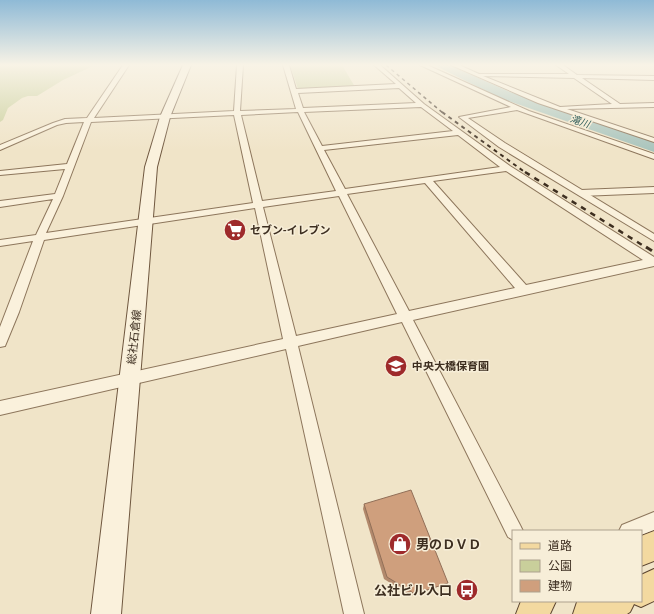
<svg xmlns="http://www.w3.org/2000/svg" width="654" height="614" font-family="'Noto Serif','Noto Sans JP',serif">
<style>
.green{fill:#c9cf9b}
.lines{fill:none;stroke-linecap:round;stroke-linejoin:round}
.river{fill:#a9c4bc;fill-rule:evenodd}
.minor-casing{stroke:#8d765c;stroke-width:2}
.tertiary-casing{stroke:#8d765c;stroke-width:2}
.secondary-casing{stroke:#6f573f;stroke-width:2}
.primary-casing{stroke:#5b4430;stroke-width:2}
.minor{fill:#faf1dc;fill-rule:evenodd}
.tertiary{fill:#faf1dc;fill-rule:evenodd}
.secondary{fill:#faf1dc;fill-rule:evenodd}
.primary{fill:#f3d9a0;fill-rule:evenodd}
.rail-far3{stroke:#3d2e20;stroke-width:1.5;stroke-dasharray:3.5 3.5;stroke-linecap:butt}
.rail-far2{stroke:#3d2e20;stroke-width:2;stroke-dasharray:4 4;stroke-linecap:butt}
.rail-far1{stroke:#3d2e20;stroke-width:2.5;stroke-dasharray:5.5 5.5;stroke-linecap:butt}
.rail{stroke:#3d2e20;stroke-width:3;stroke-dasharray:7 7;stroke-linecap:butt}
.wall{fill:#b2896c}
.building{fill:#cf9f7d;stroke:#916f58}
.labels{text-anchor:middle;stroke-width:3;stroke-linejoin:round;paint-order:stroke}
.far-water-label{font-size:10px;font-style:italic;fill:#2f5d5a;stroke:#f7eed8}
.poi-label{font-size:11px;font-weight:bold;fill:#3d2e20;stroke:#f7eed8;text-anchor:start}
.street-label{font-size:11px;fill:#3d2e20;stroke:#f7eed8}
.near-poi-label{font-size:13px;font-weight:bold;fill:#3d2e20;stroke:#f7eed8;text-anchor:start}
</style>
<rect width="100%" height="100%" fill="#f0e4c8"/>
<g class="green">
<path d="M 0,65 L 93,65 L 93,66 L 63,80 L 37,96 L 28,96 L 22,98 L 8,108 L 3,120 L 0,122 Z"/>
<path d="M 290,65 L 342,65 L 355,87 L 298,89 Z"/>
</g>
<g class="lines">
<path class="river" d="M 434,65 L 449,65 L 510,92 L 654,142 L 654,152 L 500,98 Z"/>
<g class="minor-casing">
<g id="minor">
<path d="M 123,65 L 129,65 L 94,118 L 234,111 L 237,65 L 243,65 L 240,111 L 296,109 L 283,65 L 289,65 L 296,89 L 396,84 L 374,65 L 380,65 L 424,104 L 510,166 L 654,257 L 654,266 L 413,320 L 520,525 L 523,531 L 513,531 L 513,540 L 508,537 L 402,322 L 298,346 L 364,614 L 344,614 L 286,349 L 0,415 L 0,401 L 283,339 L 255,208 L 44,240 L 19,312 L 5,346 L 0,347 L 0,327 L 33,241 L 0,246 L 0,240 L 36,235 L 53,199 L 0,207 L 0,201 L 55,194 L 65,169 L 0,175 L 0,171 L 67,164 L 84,122 L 66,123 L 57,125 L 0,150 L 0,145 L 53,123 L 65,119 L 87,118 ZM 399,88 L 416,103 L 303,108 L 298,93 ZM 421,107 L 453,131 L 322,146 L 304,112 ZM 298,112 L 336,191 L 262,201 L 241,115 ZM 234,115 L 253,203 L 46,233 L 63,196 L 91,122 ZM 458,135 L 500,167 L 345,189 L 324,150 ZM 506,171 L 643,260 L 526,285 L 433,181 ZM 425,183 L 515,288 L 409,311 L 347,194 ZM 339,196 L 397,314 L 296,336 L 263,207 Z"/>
<path d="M 420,65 L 427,65 L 529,111 L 654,154 L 654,159 L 517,110 L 468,118 L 505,143 L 654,234 L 654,241 L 499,147 L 459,117 L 511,107 Z"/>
<path d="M 451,65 L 459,65 L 479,74 L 569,74 L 556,65 L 563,65 L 577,75 L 654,76 L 654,80 L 582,78 L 620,104 L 654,103 L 654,107 L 567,109 L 654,138 L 654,142 L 538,103 ZM 483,76 L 574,78 L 612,104 L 560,107 Z"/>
<path d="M 654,512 L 654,530 L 641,535 L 641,531 L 619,531 L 622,525 Z"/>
</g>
</g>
<g class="tertiary-casing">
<path id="tertiary" d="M 654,187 L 654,193 L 581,196 L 576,193 L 581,190 Z"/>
</g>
<g class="secondary-casing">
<path id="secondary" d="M 183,65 L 191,65 L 170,117 L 157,167 L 121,614 L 91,614 L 145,167 L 160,117 Z"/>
</g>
<g class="primary-casing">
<g id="primary">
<path d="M 654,531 L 654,561 L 641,566 L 641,536 Z"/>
<path d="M 654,569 L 654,601 L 641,607 L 634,604 L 630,612 L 627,614 L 573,614 L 577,602 L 581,601 L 641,601 L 641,575 Z"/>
<path d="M 521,601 L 556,601 L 550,614 L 516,614 Z"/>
</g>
</g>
<use href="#minor" class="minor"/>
<use href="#tertiary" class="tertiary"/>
<use href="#secondary" class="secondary"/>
<use href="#primary" class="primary"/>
<path class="rail-far3" d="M 386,65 L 443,113"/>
<path class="rail-far2" d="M 442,112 L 526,173"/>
<path class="rail-far1" d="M 525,172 L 647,248"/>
<path class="rail" d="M 646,247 L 654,252"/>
</g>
<path class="wall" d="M 364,504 L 448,583 L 411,596 L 384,579 L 363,509 Z"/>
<path class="building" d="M 411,490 L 448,583 L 415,594 L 387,577 L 364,504 Z"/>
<linearGradient id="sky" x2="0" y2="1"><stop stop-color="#8fbad6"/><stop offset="0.43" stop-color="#f8f3e6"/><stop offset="1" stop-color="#f8f3e6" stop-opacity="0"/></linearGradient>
<rect width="654" height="151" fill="url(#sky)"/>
<defs>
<g id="supermarket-disc" transform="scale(1.15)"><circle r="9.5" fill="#9e2a2b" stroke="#f7eed8"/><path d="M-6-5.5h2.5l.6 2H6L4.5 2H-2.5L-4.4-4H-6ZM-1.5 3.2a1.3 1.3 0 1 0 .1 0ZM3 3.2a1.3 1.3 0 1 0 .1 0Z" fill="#fff"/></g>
<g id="school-disc" transform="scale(1.15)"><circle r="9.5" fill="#9e2a2b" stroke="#f7eed8"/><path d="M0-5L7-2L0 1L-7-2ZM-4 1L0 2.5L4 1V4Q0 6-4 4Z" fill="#fff"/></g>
<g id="shop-disc" transform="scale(1.15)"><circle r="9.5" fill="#9e2a2b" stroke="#f7eed8"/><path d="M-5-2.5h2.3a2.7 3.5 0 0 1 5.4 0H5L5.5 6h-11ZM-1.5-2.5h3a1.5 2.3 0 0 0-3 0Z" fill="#fff"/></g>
<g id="bus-disc" transform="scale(1.15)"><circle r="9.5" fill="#9e2a2b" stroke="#f7eed8"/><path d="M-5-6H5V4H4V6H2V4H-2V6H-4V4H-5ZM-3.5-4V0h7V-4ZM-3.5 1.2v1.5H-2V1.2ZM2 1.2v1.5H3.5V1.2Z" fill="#fff"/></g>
</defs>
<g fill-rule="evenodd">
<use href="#supermarket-disc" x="235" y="230"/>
<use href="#school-disc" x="396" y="366"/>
<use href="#shop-disc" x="400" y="544"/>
<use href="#bus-disc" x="467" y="590"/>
</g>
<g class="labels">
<g class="far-water-label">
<text transform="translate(580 121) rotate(19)" y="4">滝川</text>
</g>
<g class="poi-label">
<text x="250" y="234">セブン-イレブン</text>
<text x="412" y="370">中央大橋保育園</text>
</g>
<g class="street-label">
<text transform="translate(134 337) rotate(-84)" y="4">総社石倉線</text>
</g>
<g class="near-poi-label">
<text x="416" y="549">男のＤＶＤ</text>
<text x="452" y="595" text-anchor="end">公社ビル入口</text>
</g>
</g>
<rect x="512" y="530" width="130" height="72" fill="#f7eed8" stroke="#ada18e"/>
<rect x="520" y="543" width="20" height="6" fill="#f3d9a0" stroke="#ada18e"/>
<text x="548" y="550" font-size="12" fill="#3d2e20">道路</text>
<rect x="520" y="560" width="20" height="12" fill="#c9cf9b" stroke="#ada18e"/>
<text x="548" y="570" font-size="12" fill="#3d2e20">公園</text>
<rect x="520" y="580" width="20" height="12" fill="#cf9f7d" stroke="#ada18e"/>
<text x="548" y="590" font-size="12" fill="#3d2e20">建物</text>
</svg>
